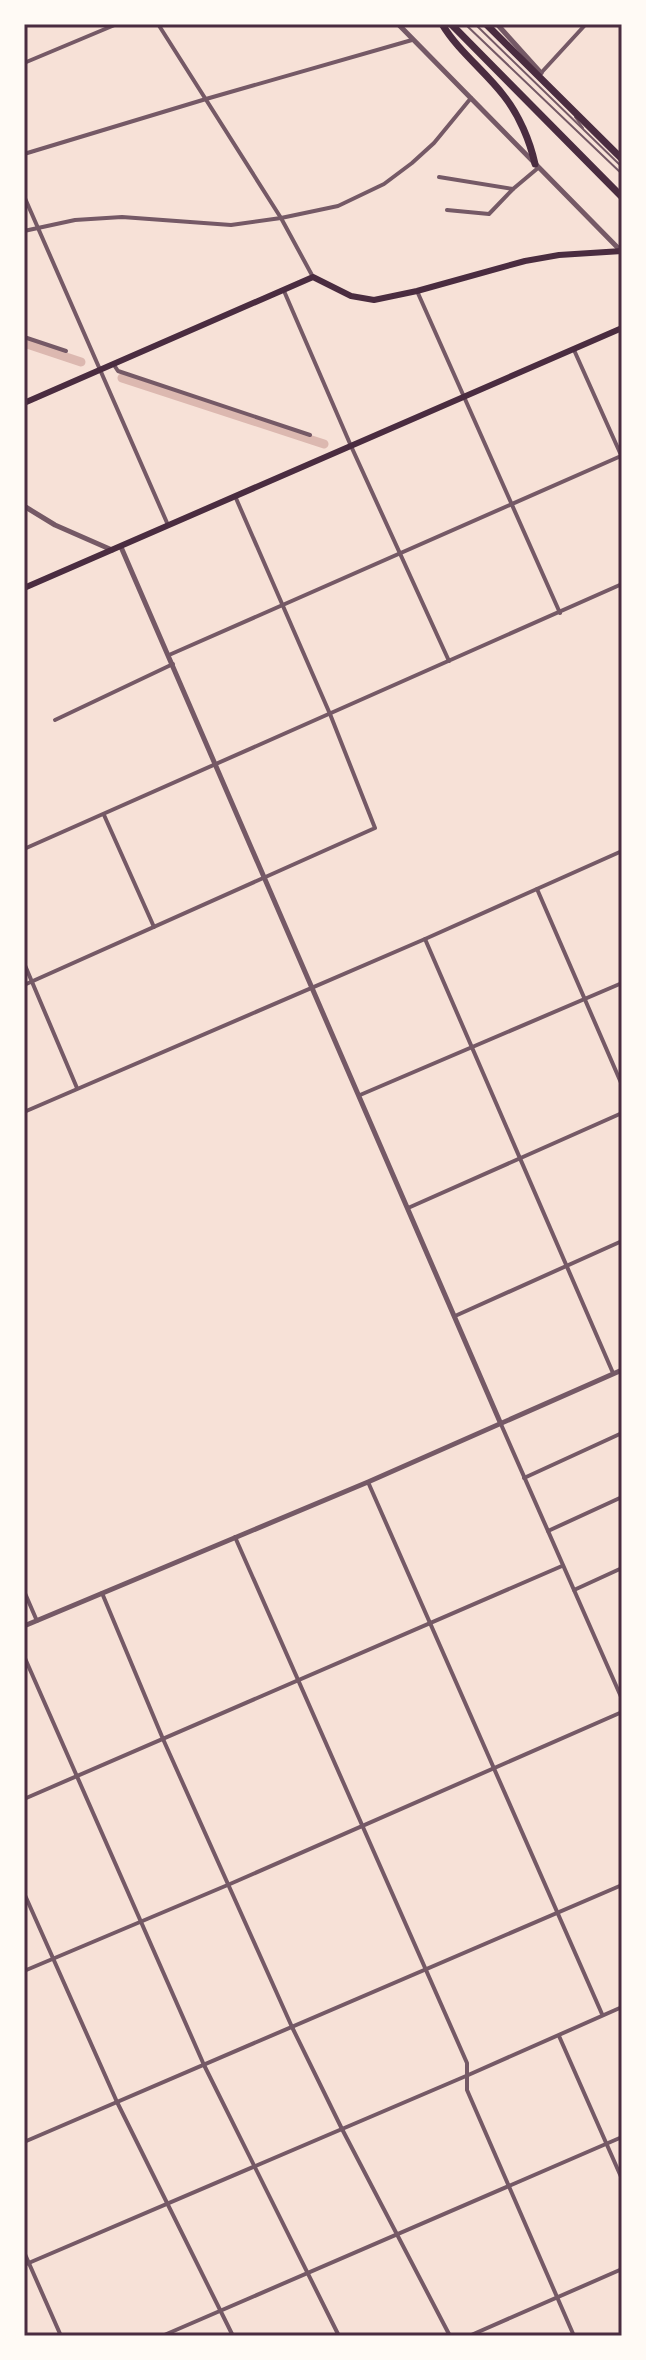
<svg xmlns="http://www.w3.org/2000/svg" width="646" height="2360" font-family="Cabin,sans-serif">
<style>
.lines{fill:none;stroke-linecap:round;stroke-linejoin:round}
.canal{stroke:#dcb8b0;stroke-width:9}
.service{stroke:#755966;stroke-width:2}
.minor{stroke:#755966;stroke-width:4}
.tertiary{stroke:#755966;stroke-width:5}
.primary{stroke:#4a2c40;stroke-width:6}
.trunk{stroke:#4a2c40;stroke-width:7}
.neatline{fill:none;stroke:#4a2c40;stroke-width:3}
</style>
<rect width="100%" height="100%" fill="#f7e1d7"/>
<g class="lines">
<g class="canal">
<path d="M 24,343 L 81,362"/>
<path d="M 122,378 L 324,444"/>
</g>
<g class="service">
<path d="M 465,24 L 622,174"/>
<path d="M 475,24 L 622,167"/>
<path d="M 575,117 L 583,128"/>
</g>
<g class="minor">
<path d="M 158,24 L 281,218 L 313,277"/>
<path d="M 24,63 L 117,24"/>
<path d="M 541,73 L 586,24"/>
<path d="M 24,154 L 206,99 L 412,40"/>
<path d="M 439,177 L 513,189"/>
<path d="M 24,196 L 168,525"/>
<path d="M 447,210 L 489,214 L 513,189 L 538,168"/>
<path d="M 24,231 L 75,220 L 122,217 L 231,225 L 281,218 L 338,206 L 384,184 L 412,163 L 434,143 L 471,98"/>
<path d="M 284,291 L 351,446 L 449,661"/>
<path d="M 417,291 L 560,613"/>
<path d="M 24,337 L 66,351"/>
<path d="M 574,350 L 621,455"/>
<path d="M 114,365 L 118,371 L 310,435"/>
<path d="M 169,655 L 621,456"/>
<path d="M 55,720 L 173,664"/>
<path d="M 104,815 L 154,927"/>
<path d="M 24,849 L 622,584"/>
<path d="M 537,889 L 622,1085"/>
<path d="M 425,939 L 613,1373"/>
<path d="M 24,963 L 77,1088"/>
<path d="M 24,985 L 375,828 L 330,714 L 235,496"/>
<path d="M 360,1095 L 622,983"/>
<path d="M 24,1112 L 425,939 L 622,851"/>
<path d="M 408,1208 L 622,1113"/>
<path d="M 455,1316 L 622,1241"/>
<path d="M 500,1422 L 622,1699"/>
<path d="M 524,1478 L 622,1433"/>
<path d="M 368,1482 L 602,2014"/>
<path d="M 548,1531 L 622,1497"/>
<path d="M 235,1537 L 467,2063 L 467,2090 L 574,2336"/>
<path d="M 574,1590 L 622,1568"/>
<path d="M 24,1591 L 37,1621"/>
<path d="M 102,1593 L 163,1739 L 292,2027 L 342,2129 L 450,2336"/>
<path d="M 24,1656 L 204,2065 L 339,2336"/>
<path d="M 24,1799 L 562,1566"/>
<path d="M 24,1893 L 117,2102 L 233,2336"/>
<path d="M 24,1971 L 230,1884 L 622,1712"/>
<path d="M 559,2036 L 622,2179"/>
<path d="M 24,2142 L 622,1885"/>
<path d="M 24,2252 L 61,2336"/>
<path d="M 24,2265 L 466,2076 L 622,2007"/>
<path d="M 162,2336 L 622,2137"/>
<path d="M 469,2336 L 622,2269"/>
</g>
<g class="tertiary">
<path d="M 398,24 L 621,251"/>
<path d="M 497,24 L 541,73"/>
<path d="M 24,506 L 55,525 L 112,550"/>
<path d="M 121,547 L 500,1422"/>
<path d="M 24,1626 L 368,1482 L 622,1370"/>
</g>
<g class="primary">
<path d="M 24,403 L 313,277 L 351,296 L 374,300 L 417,291 L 525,261 L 559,255 L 622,251"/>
<path d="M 24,588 L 622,328"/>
</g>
<g class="trunk">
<path d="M 442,24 C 458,51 485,71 504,96 C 519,115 530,141 535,164"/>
<path d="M 451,24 L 622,197"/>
<path d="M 486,24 L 622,159"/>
</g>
</g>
<rect width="646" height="2360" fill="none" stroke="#fffaf5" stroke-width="52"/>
<rect x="26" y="26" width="594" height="2308" class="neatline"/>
</svg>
